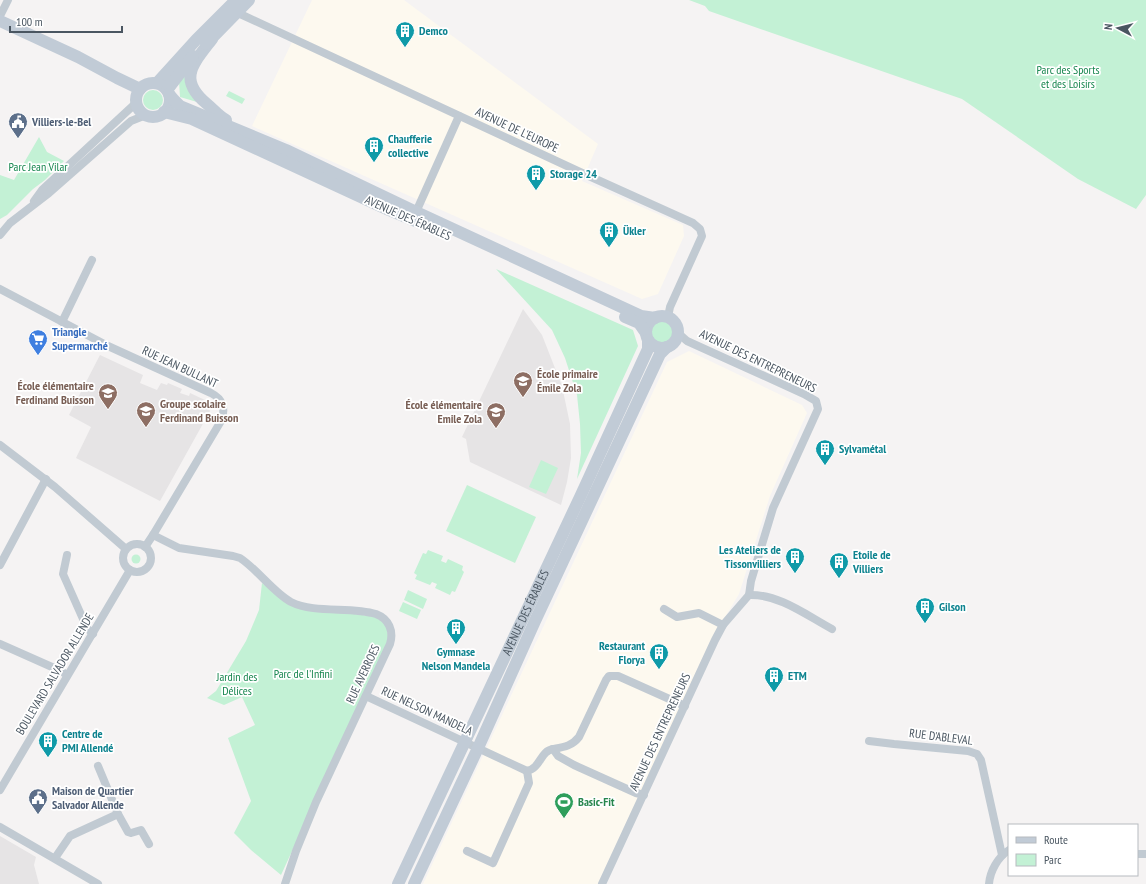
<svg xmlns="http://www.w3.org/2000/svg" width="1146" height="884" font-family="'PT Sans Narrow',sans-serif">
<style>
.commercial{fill:#fdf9ef}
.education{fill:#e6e4e5}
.green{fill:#c3f1d5}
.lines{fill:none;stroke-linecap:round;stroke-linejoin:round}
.street{stroke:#c1cad2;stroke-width:8}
.secondary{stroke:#c1cbd6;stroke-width:12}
.labels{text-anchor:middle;stroke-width:3.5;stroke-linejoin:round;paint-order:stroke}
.culture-label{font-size:12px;font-weight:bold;fill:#0d838f;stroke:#fff;text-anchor:start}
.park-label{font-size:12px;fill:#17864f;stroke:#fff}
.service-label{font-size:12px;font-weight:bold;fill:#4e5e75;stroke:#fff;text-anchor:start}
.street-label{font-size:12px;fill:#4a5661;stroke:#fff}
.shop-label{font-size:12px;font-weight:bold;fill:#366cbe;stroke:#fff;text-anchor:start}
.education-label{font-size:12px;font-weight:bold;fill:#785e54;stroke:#fff;text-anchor:start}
.leisure-label{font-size:12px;font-weight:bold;fill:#27864d;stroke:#fff;text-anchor:start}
</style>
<rect width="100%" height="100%" fill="#f5f3f3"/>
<g class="commercial">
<path d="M 312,0 L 404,0 L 598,144 L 582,181 L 683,225 L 684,236 L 658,294 L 642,299 L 252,126 Z"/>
<path d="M 689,351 L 802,405 L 807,413 L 770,496 L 739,594 L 710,642 L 598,884 L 423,884 L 667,362 Z"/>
</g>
<g class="education">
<path d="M 523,309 L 542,335 L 562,386 L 570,424 L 571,458 L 567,482 L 561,505 L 470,462 L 466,439 L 462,437 Z"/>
<path d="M 100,355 L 143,375 L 140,383 L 157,390 L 161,383 L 167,385 L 168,383 L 182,389 L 180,393 L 189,396 L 190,393 L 205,400 L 210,411 L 160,501 L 76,458 L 91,427 L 69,415 Z"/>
<path d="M 0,836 L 36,857 L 34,865 L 39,884 L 0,884 Z"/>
</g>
<g class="green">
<path d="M 689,0 L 1146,0 L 1146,195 L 1136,209 L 1078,179 L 962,99 L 709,11 L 705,6 Z"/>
<path d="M 186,69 C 187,84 187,91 197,102 L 180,97 L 179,81 Z"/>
<circle cx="153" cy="100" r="10"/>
<path d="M 229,91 L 245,99 L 242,104 L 226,96 Z"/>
<path d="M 39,137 L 47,152 L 64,161 L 45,180 L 33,189 L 7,215 L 0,219 L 0,175 L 14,180 Z"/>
<path d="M 496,269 L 633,330 L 638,346 L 577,479 L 581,453 L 580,424 L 577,395 L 565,358 L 552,330 Z"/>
<circle cx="662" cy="332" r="11"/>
<path d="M 541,460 L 558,468 L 546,494 L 529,487 Z"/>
<path d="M 467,485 L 536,517 L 515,563 L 446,531 Z"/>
<path d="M 428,550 L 443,556 L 441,561 L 446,563 L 448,559 L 463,566 L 462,570 L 464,572 L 455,592 L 452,591 L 450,595 L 435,588 L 437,584 L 432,582 L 430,585 L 415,579 L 417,575 L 414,573 L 423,553 L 426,554 Z"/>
<circle cx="136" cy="559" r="4.5"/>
<path d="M 262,583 L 289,605 L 377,617 L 386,623 L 389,641 L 281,875 L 251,850 L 234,833 L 251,801 L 228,738 L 255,725 L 242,697 L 224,705 L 207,698 L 216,691 L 246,641 L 259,610 Z"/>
<path d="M 408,590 L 427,599 L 423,609 L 404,600 Z"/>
<path d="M 403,602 L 421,610 L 417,619 L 399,611 Z"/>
</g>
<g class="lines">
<g class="street">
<path d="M 238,13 L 580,172 L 693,223 L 700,229 L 702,236 L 670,307 L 668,317"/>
<path d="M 0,16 L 8,0"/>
<path d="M 34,201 L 42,190 L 136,103"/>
<path d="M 416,212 L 459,116"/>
<path d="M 0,235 L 10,223 L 49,193 L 131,121 L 146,115"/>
<path d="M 0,289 L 108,346 L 211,393 C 223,399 226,409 221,421 L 153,535 L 145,547"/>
<path d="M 62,322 L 92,260"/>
<path d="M 678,333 L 687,341 L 804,394 L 816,401 L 818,409 L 773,508 L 751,581 L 749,595"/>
<path d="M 0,445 L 55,487 L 126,549"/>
<path d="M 153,535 L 179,548 L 233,556 L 240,558 C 257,569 274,593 291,602 C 315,614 351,606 376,614 C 389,619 394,631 390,644 L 316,802 L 296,851 L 285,884"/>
<circle cx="137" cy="558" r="14"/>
<path d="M 67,555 L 63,574 L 87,628 L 93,634"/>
<path d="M 0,565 L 46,479"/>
<path d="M 664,609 L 677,617 L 699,613 L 723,625"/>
<path d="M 0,644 L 61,671 L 67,675"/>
<path d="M 366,696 L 527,771"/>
<path d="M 869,741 L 894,744 L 968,751 L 977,754 L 981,760 L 1002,855"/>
<path d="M 553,749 C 564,747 572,746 579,737 L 606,680 L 609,676 L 618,676 L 685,706"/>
<path d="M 0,790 L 130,570"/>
<path d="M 118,814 L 128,832 L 131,833 L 141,830 L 149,844"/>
<path d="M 0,827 L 98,884"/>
<path d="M 467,851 L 493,863 L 529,783 L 527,771 C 541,768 540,751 553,749 L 558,756 L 574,765 L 636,793 L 644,795"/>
<path d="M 1137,854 L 1146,854"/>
<path d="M 55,858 L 70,836 L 118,814 L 98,766"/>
<path d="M 602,884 L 715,640 L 723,625 L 749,595 C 779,594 806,615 832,629"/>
<path d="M 989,884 C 990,871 998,857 1009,850"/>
</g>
<g class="secondary">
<path d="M 0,21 L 78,57 L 117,78 L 140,89"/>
<path d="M 212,39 C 193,64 177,79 207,104 C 213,109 219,116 226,120"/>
<path d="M 206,44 L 249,0"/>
<path d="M 157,83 L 196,40 L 236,0"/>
<circle cx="153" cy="100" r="17"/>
<path d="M 167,90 L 193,56"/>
<path d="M 169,94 L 174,100 L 180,106 L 286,150 L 416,212 L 641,316 L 655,318"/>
<path d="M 164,112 L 192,119 L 389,210 L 425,225"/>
<circle cx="662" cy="332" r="16"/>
<path d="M 625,317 L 639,323 L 646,333"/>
<path id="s1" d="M 398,884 L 581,495 L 648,349 L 648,340"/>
<path d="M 414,884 L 478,748 L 535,621 L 660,354 L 667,347"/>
</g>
</g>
<defs>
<g id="building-pin" transform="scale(1)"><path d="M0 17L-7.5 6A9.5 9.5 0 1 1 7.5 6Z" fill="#0f9aa8" stroke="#fff"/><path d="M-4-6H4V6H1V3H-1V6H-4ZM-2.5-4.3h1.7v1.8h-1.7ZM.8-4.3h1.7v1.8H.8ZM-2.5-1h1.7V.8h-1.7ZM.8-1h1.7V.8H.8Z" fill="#fff"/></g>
<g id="civic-pin" transform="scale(1)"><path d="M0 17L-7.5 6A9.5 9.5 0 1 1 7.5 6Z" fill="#5c6f8a" stroke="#fff"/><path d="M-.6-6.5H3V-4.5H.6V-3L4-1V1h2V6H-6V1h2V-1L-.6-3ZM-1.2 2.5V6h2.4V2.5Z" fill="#fff"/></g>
<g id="supermarket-pin" transform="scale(1)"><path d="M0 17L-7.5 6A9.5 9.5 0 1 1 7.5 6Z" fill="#3f7fe0" stroke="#fff"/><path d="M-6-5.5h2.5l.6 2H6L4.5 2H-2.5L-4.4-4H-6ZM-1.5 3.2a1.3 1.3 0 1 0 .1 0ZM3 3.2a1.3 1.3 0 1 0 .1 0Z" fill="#fff"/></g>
<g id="school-pin" transform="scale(1)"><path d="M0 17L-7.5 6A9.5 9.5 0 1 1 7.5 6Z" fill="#8d6e63" stroke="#fff"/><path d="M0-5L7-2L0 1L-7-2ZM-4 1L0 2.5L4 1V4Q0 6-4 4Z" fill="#fff"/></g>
<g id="stadium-pin" transform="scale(1)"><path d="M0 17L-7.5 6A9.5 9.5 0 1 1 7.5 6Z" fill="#2e9e5b" stroke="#fff"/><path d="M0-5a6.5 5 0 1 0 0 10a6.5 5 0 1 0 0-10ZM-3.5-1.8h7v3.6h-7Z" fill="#fff"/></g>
</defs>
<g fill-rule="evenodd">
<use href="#building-pin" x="405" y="31"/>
<use href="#civic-pin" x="18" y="122"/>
<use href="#building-pin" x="374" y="146"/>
<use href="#building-pin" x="536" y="174"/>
<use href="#building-pin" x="609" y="231"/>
<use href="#supermarket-pin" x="38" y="339"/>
<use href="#school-pin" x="523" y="381"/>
<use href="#school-pin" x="108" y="393"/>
<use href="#school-pin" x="146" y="411"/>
<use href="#school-pin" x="496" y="412"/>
<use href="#building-pin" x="825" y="449"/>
<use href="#building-pin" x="795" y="557"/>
<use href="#building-pin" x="839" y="562"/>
<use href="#building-pin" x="925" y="607"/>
<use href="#building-pin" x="456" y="628"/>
<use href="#building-pin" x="659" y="653"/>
<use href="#building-pin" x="774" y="676"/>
<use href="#building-pin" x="48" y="741"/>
<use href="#civic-pin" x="38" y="798"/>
<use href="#stadium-pin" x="564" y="802"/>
</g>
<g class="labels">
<g class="culture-label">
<text x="419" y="35">Demco</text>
<text x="388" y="143">Chaufferie<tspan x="388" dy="14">collective</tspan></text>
<text x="550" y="178">Storage 24</text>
<text x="623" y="235">Ükler</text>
<text x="839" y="453">Sylvamétal</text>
<text x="781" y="554" text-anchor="end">Les Ateliers de<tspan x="781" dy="14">Tissonvilliers</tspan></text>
<text x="853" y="559">Etoile de<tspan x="853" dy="14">Villiers</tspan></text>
<text x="939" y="611">Gilson</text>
<text x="645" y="650" text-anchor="end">Restaurant<tspan x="645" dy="14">Florya</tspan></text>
<text x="456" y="656" text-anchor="middle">Gymnase<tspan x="456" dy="14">Nelson Mandela</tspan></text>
<text x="788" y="680">ETM</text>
<text x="62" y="738">Centre de<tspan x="62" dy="14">PMI Allendé</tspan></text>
</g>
<g class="park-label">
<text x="1068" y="74">Parc des Sports<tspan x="1068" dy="14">et des Loisirs</tspan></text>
<text x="38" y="171">Parc Jean Vilar</text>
<text x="303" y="678">Parc de l'Infini</text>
<text x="237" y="681">Jardin des<tspan x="237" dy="14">Délices</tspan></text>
</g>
<g class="service-label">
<text x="32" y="126">Villiers-le-Bel</text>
<text x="52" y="795">Maison de Quartier<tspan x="52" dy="14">Salvador Allende</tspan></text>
</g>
<g class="street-label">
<text transform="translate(517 130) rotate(25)" y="4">AVENUE DE L'EUROPE</text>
<text transform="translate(408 218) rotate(24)" y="4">AVENUE DES ÉRABLES</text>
<text transform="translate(758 361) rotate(26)" y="4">AVENUE DES ENTREPRENEURS</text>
<text transform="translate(180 367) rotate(25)" y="4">RUE JEAN BULLANT</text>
<text dy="4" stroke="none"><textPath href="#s1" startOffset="300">AVENUE DES ÉRABLES</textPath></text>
<text transform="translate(55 674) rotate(-59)" y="4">BOULEVARD SALVADOR ALLENDE</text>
<text transform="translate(363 674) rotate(-65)" y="4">RUE AVERROES</text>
<text transform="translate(427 711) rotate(25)" y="4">RUE NELSON MANDELA</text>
<text transform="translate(660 732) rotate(-65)" y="4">AVENUE DES ENTREPRENEURS</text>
<text transform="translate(941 737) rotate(7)" y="4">RUE D'ABLEVAL</text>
</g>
<g class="shop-label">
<text x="52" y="336">Triangle<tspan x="52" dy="14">Supermarché</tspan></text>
</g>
<g class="education-label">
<text x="537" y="378">École primaire<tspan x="537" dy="14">Émile Zola</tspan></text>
<text x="94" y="390" text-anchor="end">École élémentaire<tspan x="94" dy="14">Ferdinand Buisson</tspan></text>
<text x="160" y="408">Groupe scolaire<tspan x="160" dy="14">Ferdinand Buisson</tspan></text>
<text x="482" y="409" text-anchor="end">École élémentaire<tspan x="482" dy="14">Emile Zola</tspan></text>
</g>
<g class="leisure-label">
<text x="578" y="806">Basic-Fit</text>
</g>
</g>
<rect x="1008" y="824" width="130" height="52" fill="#ffffff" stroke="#b7bbc0"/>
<rect x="1016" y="837" width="20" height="6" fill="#c1cbd6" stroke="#b7bbc0"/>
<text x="1044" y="844" font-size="12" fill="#4a5661">Route</text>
<rect x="1016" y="854" width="20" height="12" fill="#c3f1d5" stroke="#b7bbc0"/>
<text x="1044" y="864" font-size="12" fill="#4a5661">Parc</text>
<g transform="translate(1118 28) rotate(277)" stroke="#ffffff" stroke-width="3" paint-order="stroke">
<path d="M0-3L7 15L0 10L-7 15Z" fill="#4a5661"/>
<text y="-6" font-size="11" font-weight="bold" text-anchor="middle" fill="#4a5661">N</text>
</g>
<path d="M10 26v6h112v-6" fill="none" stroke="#4a5661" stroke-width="2"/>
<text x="16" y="26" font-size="12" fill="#4a5661" stroke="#ffffff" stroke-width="3" paint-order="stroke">100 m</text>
</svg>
